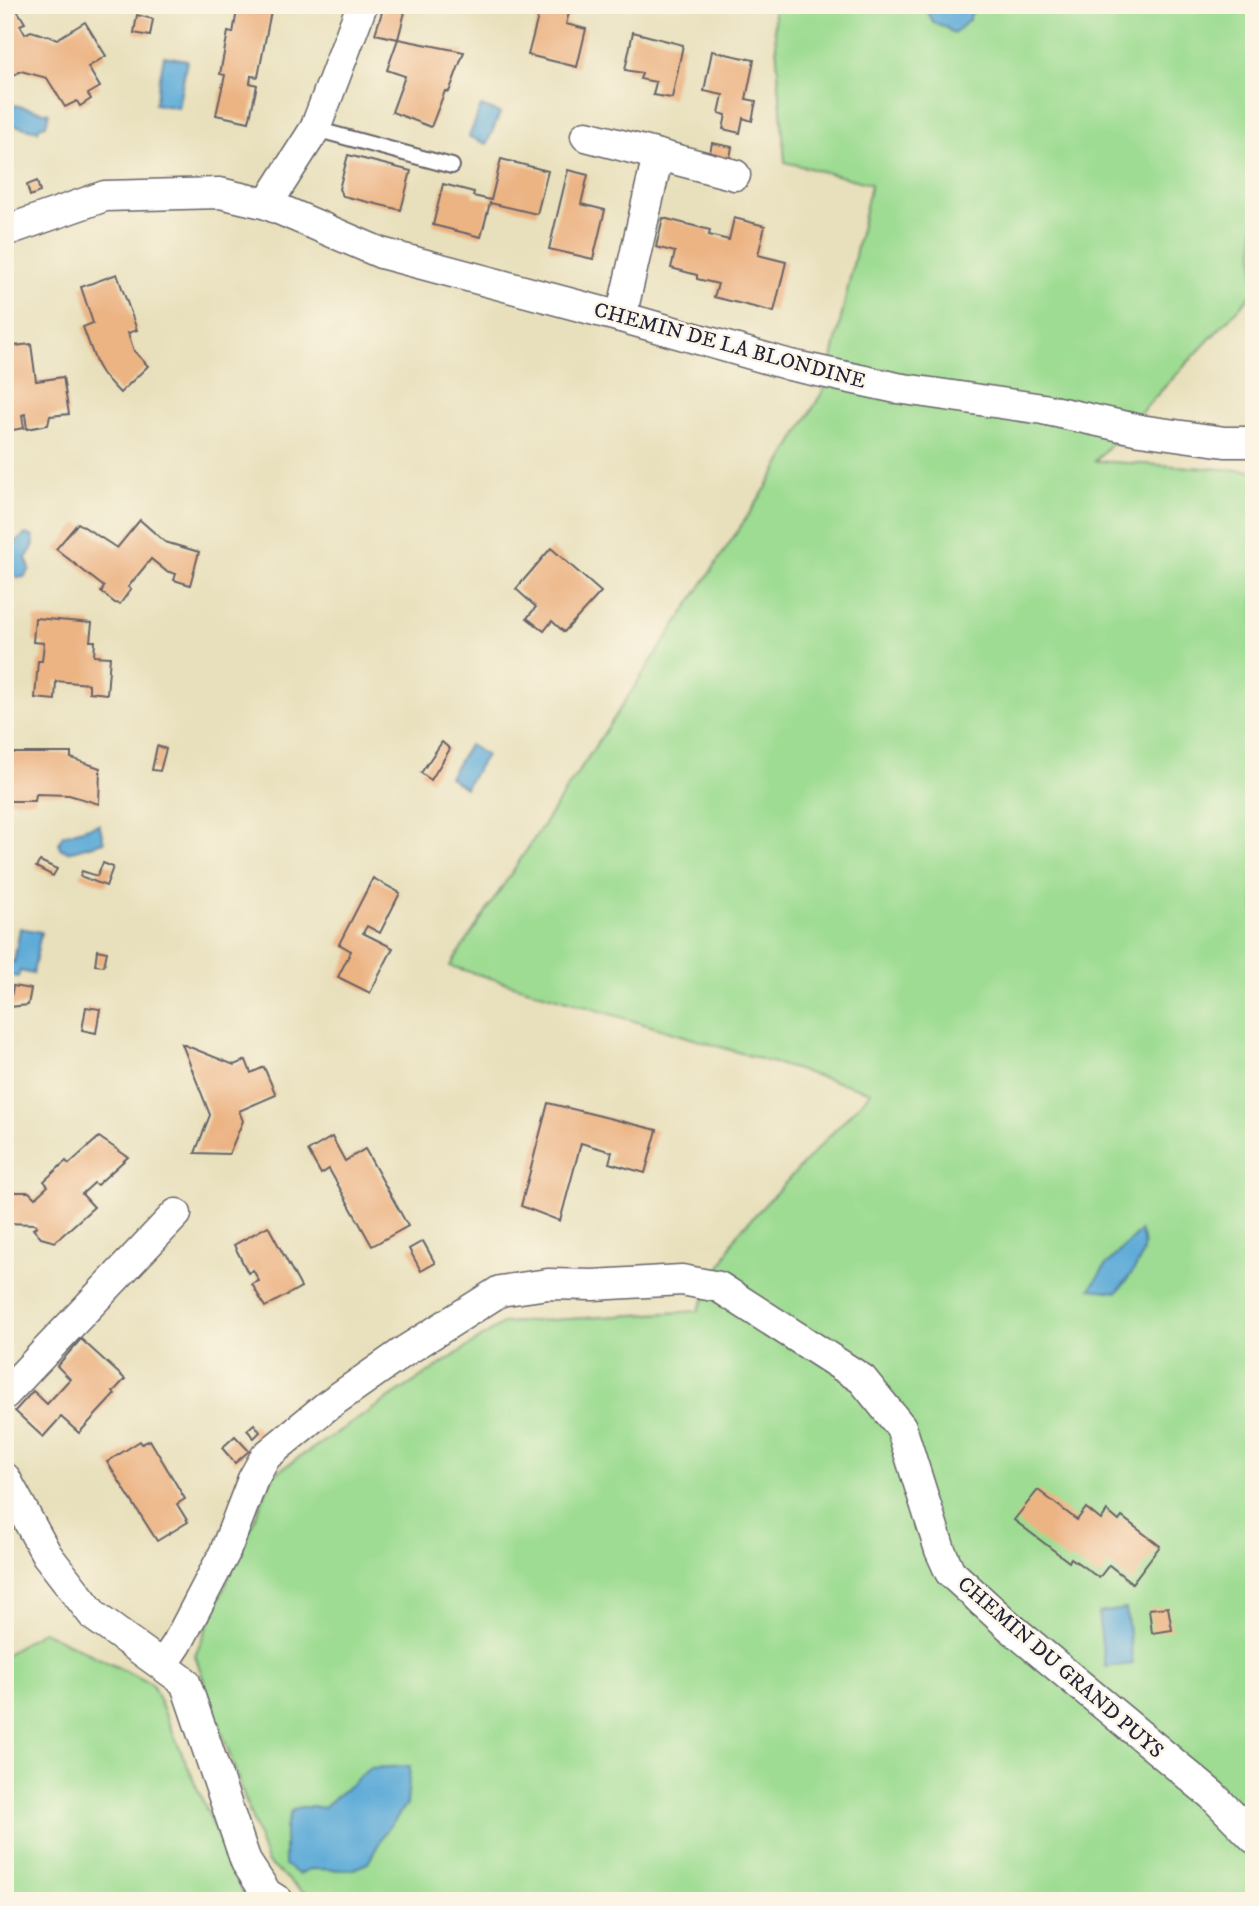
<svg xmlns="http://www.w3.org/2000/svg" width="1259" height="1906" font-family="'IM FELL DW Pica',serif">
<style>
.green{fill:#9ddc92;stroke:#607f66;stroke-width:2}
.water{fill:#5eacd8;stroke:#40678a;stroke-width:2}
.building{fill:#ecb383}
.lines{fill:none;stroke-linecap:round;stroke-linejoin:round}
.lane-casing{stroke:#676468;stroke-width:18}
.street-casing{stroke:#676468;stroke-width:33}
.lane{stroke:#fff;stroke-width:14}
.street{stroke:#fff;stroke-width:30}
.labels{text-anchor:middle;stroke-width:5;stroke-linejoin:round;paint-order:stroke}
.street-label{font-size:21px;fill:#22223b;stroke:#fcf5e5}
</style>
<rect width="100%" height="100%" fill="#fcf5e5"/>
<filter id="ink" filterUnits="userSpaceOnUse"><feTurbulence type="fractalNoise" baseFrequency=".0143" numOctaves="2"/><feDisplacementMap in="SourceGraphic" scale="14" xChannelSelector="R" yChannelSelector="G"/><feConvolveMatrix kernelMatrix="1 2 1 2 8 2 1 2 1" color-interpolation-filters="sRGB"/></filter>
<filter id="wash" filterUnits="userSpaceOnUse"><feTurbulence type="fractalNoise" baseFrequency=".00686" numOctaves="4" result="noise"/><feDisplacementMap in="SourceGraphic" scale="28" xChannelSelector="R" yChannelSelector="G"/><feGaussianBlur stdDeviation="1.57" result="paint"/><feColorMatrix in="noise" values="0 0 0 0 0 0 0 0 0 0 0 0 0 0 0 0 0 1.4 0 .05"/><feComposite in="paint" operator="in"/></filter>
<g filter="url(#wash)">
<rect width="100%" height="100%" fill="#e8e0bc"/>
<g class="green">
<path d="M 773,5 L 1254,5 L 1254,292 L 1095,461 L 1254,471 L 1254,1901 L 333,1901 L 302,1891 L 267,1862 L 195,1655 L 274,1474 L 504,1323 L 698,1311 L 737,1234 L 871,1092 L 450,966 L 766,488 L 826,386 L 871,184 L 785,162 Z"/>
<path d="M 43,1631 L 152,1684 L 246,1901 L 5,1901 L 5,1655 Z"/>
</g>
<g class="water">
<path d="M 925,5 L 973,5 L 974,6 L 969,20 L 954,34 L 944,26 L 933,23 Z"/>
<path d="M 164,56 L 187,60 L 178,108 L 155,104 Z"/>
<path d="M 5,103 L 49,113 L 46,125 L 39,127 L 38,131 L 5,123 Z"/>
<path d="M 481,106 L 500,113 L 487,144 L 469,137 Z"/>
<path d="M 25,534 L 32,536 C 37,545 31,550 26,558 L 30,569 L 24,577 L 17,578 L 11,569 L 8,555 L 17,541 Z"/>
<path d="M 469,745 L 486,755 L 465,788 L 449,777 Z"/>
<path d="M 99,824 L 104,842 L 68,852 L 60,848 L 59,843 L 63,835 Z"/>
<path d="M 20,928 L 41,932 L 33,974 L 20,971 L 18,977 L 5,975 L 7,961 L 14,962 Z"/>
<path d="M 1140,1231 C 1152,1254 1131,1274 1117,1292 L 1090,1289 L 1105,1266 Z"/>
<path d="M 1126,1609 L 1133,1664 L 1105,1667 L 1098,1613 Z"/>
<path d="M 410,1766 L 407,1804 L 386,1831 L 368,1863 L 351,1870 L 310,1869 L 299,1874 L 285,1865 L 285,1828 L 291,1811 L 300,1807 L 324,1807 L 370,1768 Z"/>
</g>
<g id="blocks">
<g class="building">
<path d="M 5,5 L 14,5 L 25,23 L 20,25 L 25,34 L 31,31 L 57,39 L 85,22 L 106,56 L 88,67 L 100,87 L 88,94 L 91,99 L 80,106 L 77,101 L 65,107 L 47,78 L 21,71 L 5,80 Z"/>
<path d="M 238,5 L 272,6 L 258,77 L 251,76 L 250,83 L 257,85 L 249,122 L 216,115 L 225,75 L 220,74 L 228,32 L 233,33 Z"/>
<path d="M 541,5 L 570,9 L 566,24 L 586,29 L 577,67 L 528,55 Z"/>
<path d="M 384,6 L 405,12 L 398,39 L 375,34 Z"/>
<path d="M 137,15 L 153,19 L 150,36 L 134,33 Z"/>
<path d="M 633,32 L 683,45 L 672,98 L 653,95 L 656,82 L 640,79 L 642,73 L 625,70 Z"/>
<path d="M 398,39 L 464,52 L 449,92 L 445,91 L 431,127 L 392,112 L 405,76 L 387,70 Z"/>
<path d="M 712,51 L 754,60 L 746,99 L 756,101 L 752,121 L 743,118 L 740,133 L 723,129 L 726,115 L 719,113 L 723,95 L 704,91 Z"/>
<path d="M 712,143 L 732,147 L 729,163 L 709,158 Z"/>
<path d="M 348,155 L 411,171 L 401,210 L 343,196 L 339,189 Z"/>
<path d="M 501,159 L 548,171 L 537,214 L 490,203 L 481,237 L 433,225 L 443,184 L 474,192 L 473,196 L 491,200 Z"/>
<path d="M 568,170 L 588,175 L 581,204 L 605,210 L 593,259 L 549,249 Z"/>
<path d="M 37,181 L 40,192 L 30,196 L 27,185 Z"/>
<path d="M 663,218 L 710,230 L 709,235 L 729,240 L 734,218 L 765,226 L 758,255 L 786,262 L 774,312 L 714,297 L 718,284 L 697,279 L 697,275 L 671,268 L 675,252 L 656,247 Z"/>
<path d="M 117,274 L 137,330 L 128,333 L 134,351 L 148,366 L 120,393 L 103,375 L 97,365 L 83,327 L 93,323 L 81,287 Z"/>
<path d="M 31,344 L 36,381 L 63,377 L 69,414 L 50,416 L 48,425 L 27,429 L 25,414 L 22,415 L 24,428 L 7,431 L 5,347 Z"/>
<path d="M 140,520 L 165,542 L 199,552 L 190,585 L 174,580 L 176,574 L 166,571 L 151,559 L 128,587 L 131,589 L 120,604 L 115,603 L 101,592 L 104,587 L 56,549 L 78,523 L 117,548 Z"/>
<path d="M 551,548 L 601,592 L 564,632 L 552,621 L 544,631 L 527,618 L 536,607 L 516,589 Z"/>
<path d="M 35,618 L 92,623 L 90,641 L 95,641 L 94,656 L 110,657 L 107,694 L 89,692 L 89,684 L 56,681 L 55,700 L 35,698 L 38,661 L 42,661 L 44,643 L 33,642 Z"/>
<path d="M 442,742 L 450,749 L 431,780 L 421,773 Z"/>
<path d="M 157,746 L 166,749 L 160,771 L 152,770 Z"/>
<path d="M 5,753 L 71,753 L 71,758 L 100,768 L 99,804 L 69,795 L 36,794 L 35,801 L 5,801 Z"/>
<path d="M 40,861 L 57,869 L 53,876 L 36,867 Z"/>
<path d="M 103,863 L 113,867 L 106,886 L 80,876 L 82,871 L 97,876 Z"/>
<path d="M 373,878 L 400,893 L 380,933 L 367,926 L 363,933 L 393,948 L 370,993 L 338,977 L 351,951 L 339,944 Z"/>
<path d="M 97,950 L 107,952 L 104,966 L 95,965 Z"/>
<path d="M 13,986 L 31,989 L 28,1005 L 9,1007 Z"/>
<path d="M 86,1007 L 100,1009 L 96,1033 L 82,1030 Z"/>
<path d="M 182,1044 L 234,1065 L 246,1060 L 251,1073 L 264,1067 L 276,1095 L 239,1111 L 243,1121 L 229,1154 L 195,1153 L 210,1115 Z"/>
<path d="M 548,1103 L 657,1130 L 645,1173 L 609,1163 L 612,1152 L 581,1143 L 560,1221 L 521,1206 Z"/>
<path d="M 99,1137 L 128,1157 L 97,1185 L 94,1183 L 82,1194 L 94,1207 L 55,1242 L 41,1238 L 33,1229 L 37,1226 L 35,1224 L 5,1223 L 5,1198 L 12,1192 L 29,1192 L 35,1198 L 48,1186 L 44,1181 L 66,1161 L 69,1164 Z"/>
<path d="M 332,1137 L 345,1161 L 365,1149 L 408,1226 L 372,1246 L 329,1169 L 321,1174 L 308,1151 Z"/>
<path d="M 268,1226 L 301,1287 L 265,1307 L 252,1284 L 259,1281 L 253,1270 L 248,1273 L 234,1245 Z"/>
<path d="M 423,1241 L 435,1263 L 421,1271 L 409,1249 Z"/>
<path d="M 81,1339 L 125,1379 L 113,1392 L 115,1394 L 79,1433 L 61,1417 L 43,1437 L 15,1411 L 33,1391 L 47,1404 L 70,1379 L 57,1366 Z"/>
<path d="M 254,1424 L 260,1432 L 254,1438 L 247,1430 Z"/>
<path d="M 235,1436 L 249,1451 L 235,1463 L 222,1448 Z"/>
<path d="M 150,1440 L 185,1499 L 177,1504 L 188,1522 L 157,1541 L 107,1462 L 140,1441 L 142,1444 Z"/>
<path d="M 1038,1490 L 1077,1520 L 1086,1508 L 1101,1520 L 1107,1511 L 1119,1521 L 1122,1517 L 1160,1546 L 1132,1583 L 1109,1565 L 1099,1578 L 1071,1558 L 1069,1562 L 1014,1520 Z"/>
<path d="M 1168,1607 L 1172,1630 L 1152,1633 L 1149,1609 Z"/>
</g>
</g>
</g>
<g filter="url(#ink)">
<use href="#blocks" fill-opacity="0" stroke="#676468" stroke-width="2"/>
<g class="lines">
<g class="lane-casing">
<path id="lane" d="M 315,129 L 452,166"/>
</g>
<g class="street-casing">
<g id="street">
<path d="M 586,136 L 735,175"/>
<path d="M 267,204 L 315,129 L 362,5"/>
<path d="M 5,231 L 105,196 L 220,193 L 267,204 L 381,253 L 621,317 L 790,365 L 897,388 L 1043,409 L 1140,430 L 1225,442 L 1254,442"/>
<path d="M 621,317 L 658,155"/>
<path d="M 5,1394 L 176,1214"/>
<path d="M 5,1478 L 47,1555 L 94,1616 L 185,1682 L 246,1862 L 267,1894 L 278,1901"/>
<path d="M 163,1665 L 177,1644 L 225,1552 L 253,1479 L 266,1456 L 328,1405 L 405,1351 L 500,1291 L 548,1284 L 593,1285 L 682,1280 L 719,1287 L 862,1379 L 901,1427 L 940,1550 L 950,1572 L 1009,1626 L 1212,1795 L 1254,1838"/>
</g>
</g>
<use href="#lane" class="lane"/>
<use href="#street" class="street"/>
</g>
</g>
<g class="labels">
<g class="street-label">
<text transform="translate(730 345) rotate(15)" y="7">CHEMIN DE LA BLONDINE</text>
<text transform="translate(1061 1667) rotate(41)" y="7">CHEMIN DU GRAND PUYS</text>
</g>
</g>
<rect width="1259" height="1906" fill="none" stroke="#fcf5e5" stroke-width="28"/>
</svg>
